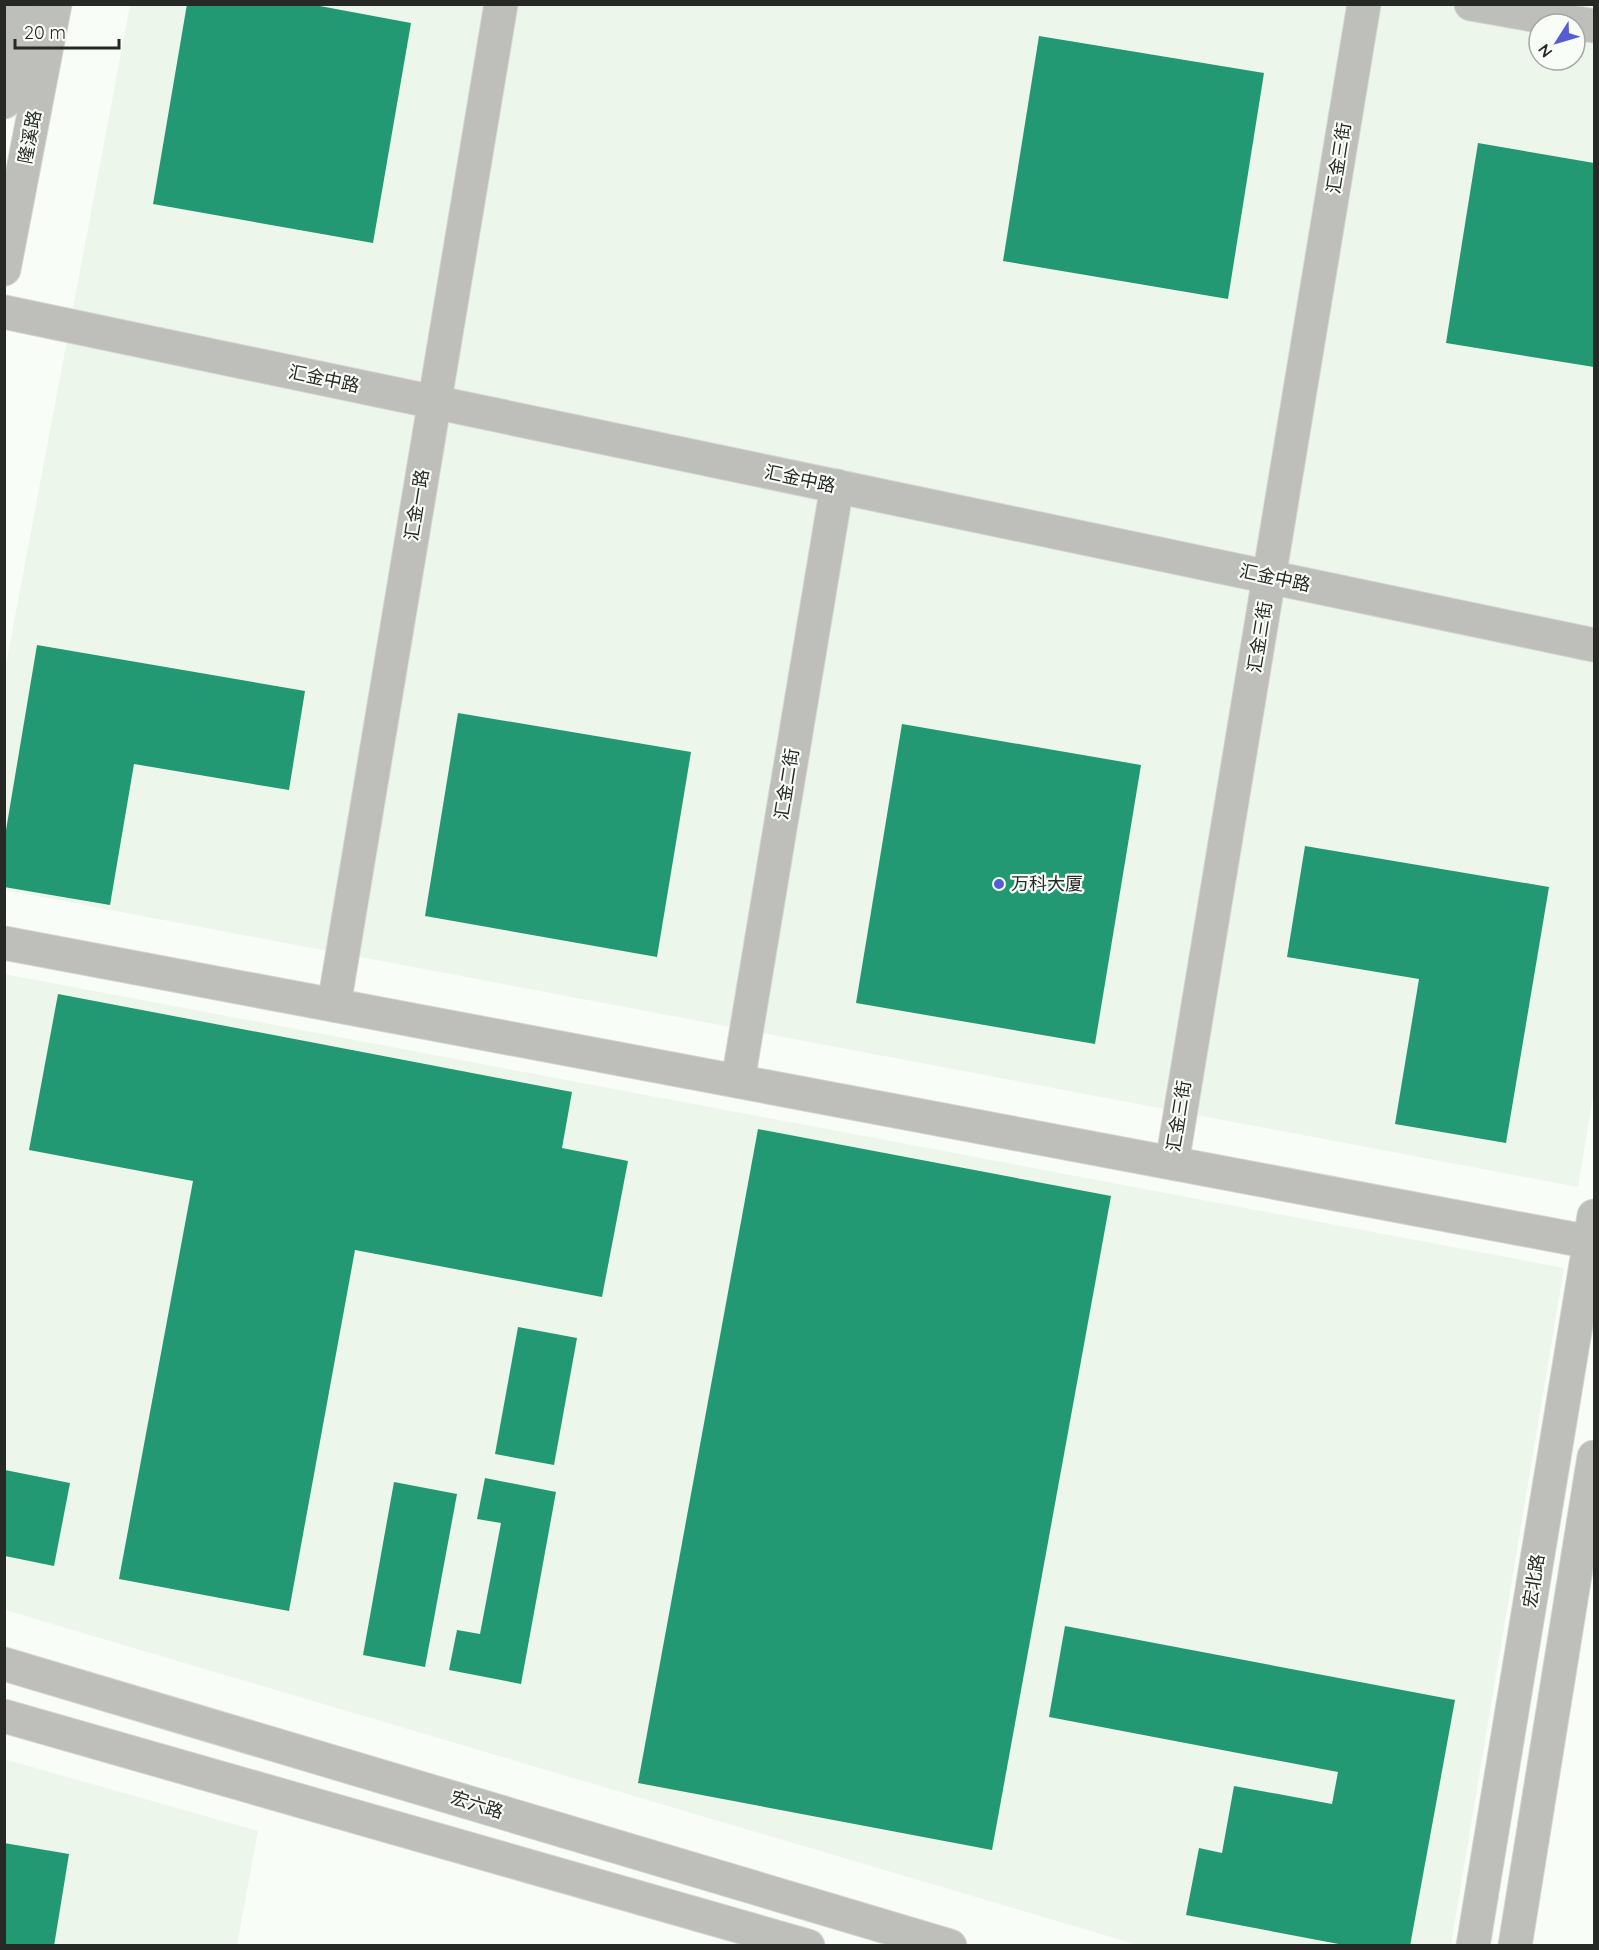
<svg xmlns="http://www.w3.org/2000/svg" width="1599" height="1950" font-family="Quicksand,'Noto Sans SC',sans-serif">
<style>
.built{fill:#edf6ea;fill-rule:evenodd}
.building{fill:#239973}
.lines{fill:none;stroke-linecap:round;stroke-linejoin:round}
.minor-casing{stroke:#d3d7d2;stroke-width:35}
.minor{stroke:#bebebb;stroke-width:33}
.poi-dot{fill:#545dd4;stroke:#f9fdf8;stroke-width:2}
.labels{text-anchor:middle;stroke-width:4.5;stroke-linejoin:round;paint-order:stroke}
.street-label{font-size:18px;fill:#272927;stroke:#f9fdf8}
.poi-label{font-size:18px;fill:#272927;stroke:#f9fdf8;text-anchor:start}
</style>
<rect width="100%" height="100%" fill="#f9fdf8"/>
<g class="built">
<path d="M 130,5 L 1594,5 L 1594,1090 L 1578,1187 L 5,890 L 5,670 ZM 1539,24 L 1575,24 L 1575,60 L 1539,60 Z"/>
<path d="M 4,974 L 1564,1268 L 1451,1945 L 1138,1945 L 5,1610 Z"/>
<path d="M 4,1759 L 258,1831 L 237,1945 L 5,1945 Z"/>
</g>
<g class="building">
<path d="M 187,4 L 309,4 L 411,23 L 373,243 L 153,204 Z"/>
<path d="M 1039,36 L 1264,73 L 1228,299 L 1003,261 Z"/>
<path d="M 1478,143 L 1594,163 L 1594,367 L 1446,343 Z"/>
<path d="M 37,645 L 305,691 L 289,790 L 134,764 L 110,905 L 4,887 L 4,842 Z"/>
<path d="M 458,713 L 691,752 L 657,957 L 425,916 Z"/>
<path d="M 902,724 L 1141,765 L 1095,1044 L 856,1003 Z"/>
<path d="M 1305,846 L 1549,887 L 1506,1143 L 1395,1124 L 1419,979 L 1287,957 Z"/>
<path d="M 58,994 L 572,1092 L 562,1148 L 628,1161 L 602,1297 L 355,1250 L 289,1611 L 119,1579 L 193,1181 L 29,1150 Z"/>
<path d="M 758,1129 L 1111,1196 L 992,1850 L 638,1783 Z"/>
<path d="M 518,1327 L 577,1338 L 554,1465 L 495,1454 Z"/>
<path d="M 5,1470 L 70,1483 L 54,1566 L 5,1556 Z"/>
<path d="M 485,1478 L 556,1492 L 521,1684 L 449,1670 L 457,1630 L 480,1634 L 501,1523 L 477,1519 Z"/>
<path d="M 394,1482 L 457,1494 L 425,1667 L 363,1655 Z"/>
<path d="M 1065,1626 L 1455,1700 L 1410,1946 L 1349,1946 L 1186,1915 L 1199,1848 L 1222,1853 L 1234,1786 L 1332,1804 L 1338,1772 L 1049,1717 Z"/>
<path d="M 4,1843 L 69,1854 L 54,1946 L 4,1946 Z"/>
</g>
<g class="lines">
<g class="minor-casing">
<g id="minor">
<path d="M 1471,4 L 1594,26"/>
<path d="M 4,102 L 22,4"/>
<path d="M 4,269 L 55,4"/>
<path d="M 4,312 L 1594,645"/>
<path d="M 4,943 L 1590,1242"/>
<path d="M 334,1005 L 501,4"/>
<path d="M 738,1081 L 837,486"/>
<path d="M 1172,1163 L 1364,4"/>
<path d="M 4,1664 L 950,1946"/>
<path d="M 4,1716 L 808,1946"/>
<path d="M 1473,1946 L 1594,1216"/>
<path d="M 1515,1946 L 1594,1457"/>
</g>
</g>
<use href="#minor" class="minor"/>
</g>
<circle class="poi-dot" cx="999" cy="884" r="6"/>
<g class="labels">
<g class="street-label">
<text transform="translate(30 137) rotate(-79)" y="6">隆溪路</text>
<text transform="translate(1339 158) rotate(-81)" y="6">汇金三街</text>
<text transform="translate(324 379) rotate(12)" y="6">汇金中路</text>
<text transform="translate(800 479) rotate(12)" y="6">汇金中路</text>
<text transform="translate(417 505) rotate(-81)" y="6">汇金一路</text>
<text transform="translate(1275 578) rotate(12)" y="6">汇金中路</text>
<text transform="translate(1260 637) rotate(-81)" y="6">汇金三街</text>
<text transform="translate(787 784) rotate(-81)" y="6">汇金二街</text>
<text transform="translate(1179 1116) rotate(-81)" y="6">汇金三街</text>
<text transform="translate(1534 1581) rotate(-81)" y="6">宏北路</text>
<text transform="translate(477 1805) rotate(17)" y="6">宏六路</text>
</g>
<g class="poi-label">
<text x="1011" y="890">万科大厦</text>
</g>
</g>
<rect width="1599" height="1950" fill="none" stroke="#272927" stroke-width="12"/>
<g transform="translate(1557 42) rotate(233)"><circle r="28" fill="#f9fdf8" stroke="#a5a8a4" stroke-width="1.5"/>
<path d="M0-4.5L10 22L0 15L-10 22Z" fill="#545dd4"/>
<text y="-9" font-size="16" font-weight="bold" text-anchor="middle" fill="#272927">N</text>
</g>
<path d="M15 39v9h104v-9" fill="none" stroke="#272927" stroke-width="3"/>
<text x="24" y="39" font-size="18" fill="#272927" stroke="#f9fdf8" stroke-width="4.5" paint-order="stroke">20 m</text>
</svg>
